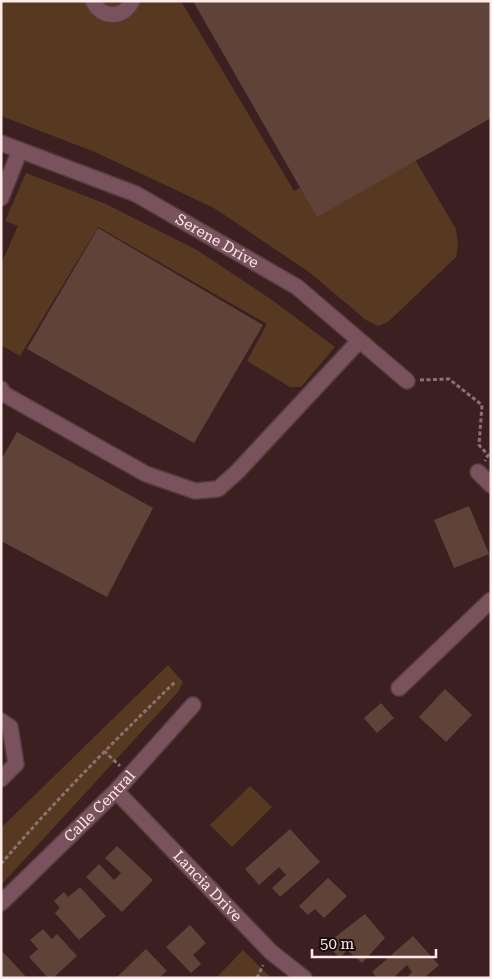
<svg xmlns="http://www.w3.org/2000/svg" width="492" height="979" font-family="'Roboto Serif',serif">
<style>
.green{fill:#573820}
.building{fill:#5f4339}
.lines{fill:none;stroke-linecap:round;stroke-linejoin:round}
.minor-casing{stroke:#573c3d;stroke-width:18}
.path{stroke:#8a7272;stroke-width:3;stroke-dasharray:4 2.5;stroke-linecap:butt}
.minor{stroke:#79525d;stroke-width:15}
.labels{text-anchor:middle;stroke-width:4;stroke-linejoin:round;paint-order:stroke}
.street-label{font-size:15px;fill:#feebea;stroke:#1b0e0e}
</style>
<rect width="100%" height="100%" fill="#3c2021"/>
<g class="green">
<path d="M 1,1 L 181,1 L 294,191 L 398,131 L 456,229 L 458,246 L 456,257 L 388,322 L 378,326 L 366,320 L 309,272 L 214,208 L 95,152 L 1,116 Z"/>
<path d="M 26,173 L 106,204 L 197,250 L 272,300 L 335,347 L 301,387 L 290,387 L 247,361 L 267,324 L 98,227 L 20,356 L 1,345 L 1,264 L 18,226 L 5,221 Z"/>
<path d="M 168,665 L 183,682 L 178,692 L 1,885 L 1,828 Z"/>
<path d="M 250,786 L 272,807 L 232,847 L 210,825 Z"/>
<path d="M 243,950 L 271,978 L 216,978 Z"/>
</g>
<g class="building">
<path d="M 193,1 L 491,1 L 491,118 L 317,217 Z"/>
<path d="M 98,228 L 263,325 L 194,443 L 27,349 Z"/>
<path d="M 17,432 L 153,508 L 107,597 L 1,541 L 1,460 Z"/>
<path d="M 469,506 L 489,554 L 454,568 L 434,520 Z"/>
<path d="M 445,689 L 472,715 L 446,742 L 419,717 Z"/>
<path d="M 381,703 L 394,718 L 377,733 L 364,718 Z"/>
<path d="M 290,829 L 320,862 L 280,897 L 272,888 L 286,875 L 279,867 L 259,885 L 245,869 Z"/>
<path d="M 117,846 L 153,880 L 122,912 L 86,877 L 99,864 L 114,880 L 121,873 L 105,858 Z"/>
<path d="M 328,878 L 347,896 L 324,918 L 315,909 L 308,915 L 299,906 Z"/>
<path d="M 80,887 L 106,916 L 79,940 L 55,913 L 60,908 L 54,901 L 64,892 L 68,897 Z"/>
<path d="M 365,914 L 385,938 L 362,963 L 347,950 L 340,958 L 330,948 L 338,943 L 334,938 Z"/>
<path d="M 190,925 L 206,943 L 193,955 L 201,964 L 191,973 L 166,947 Z"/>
<path d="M 43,929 L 52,939 L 57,934 L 77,956 L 53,978 L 48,978 L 29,957 L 38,949 L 30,940 Z"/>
<path d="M 413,936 L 439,965 L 424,978 L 406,978 L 412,972 L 407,965 L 393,978 L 377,978 L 372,972 Z"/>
<path d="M 146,949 L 167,971 L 161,976 L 162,978 L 119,978 L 118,976 Z"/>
<path d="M 3,952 L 27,978 L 3,978 L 1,976 L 1,953 Z"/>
</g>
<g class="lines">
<g class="minor-casing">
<g id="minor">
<path d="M 93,1 C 101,19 124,19 132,1"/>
<path id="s1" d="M 1,143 L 136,194 L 297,287 L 407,381"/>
<path d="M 1,198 L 20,150"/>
<path d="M 1,389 L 4,394 L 146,474 L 195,491 L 218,489 L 237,472 L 359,341"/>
<path d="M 478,472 L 491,485"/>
<path d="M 399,688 L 491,600"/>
<path d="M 1,721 L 10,727 L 16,764 L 1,779"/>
<path id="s2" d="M 116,791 L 271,952 L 304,978"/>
<path id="s3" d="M 1,903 L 116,791 L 193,705"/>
</g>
</g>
<g class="path">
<path d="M 420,380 L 449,379 L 482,405 L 479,445 L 488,455 L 485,461"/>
<path d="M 104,751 L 120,766"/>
<path d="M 1,864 C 56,799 115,740 176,681"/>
<path d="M 257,978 L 263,965"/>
</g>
<use href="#minor" class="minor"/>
</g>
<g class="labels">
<g class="street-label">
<text dy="5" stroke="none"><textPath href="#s1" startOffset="238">Serene Drive</textPath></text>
<text dy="5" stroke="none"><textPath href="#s3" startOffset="138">Calle Central</textPath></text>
<text dy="5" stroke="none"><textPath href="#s2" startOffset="132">Lancia Drive</textPath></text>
</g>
</g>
<rect width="492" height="979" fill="none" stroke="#feebea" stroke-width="5"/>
<path d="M312 949v8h124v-8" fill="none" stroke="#feebea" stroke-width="2.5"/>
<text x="320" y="949" font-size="15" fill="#feebea" stroke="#1b0e0e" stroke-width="4" paint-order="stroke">50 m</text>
</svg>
